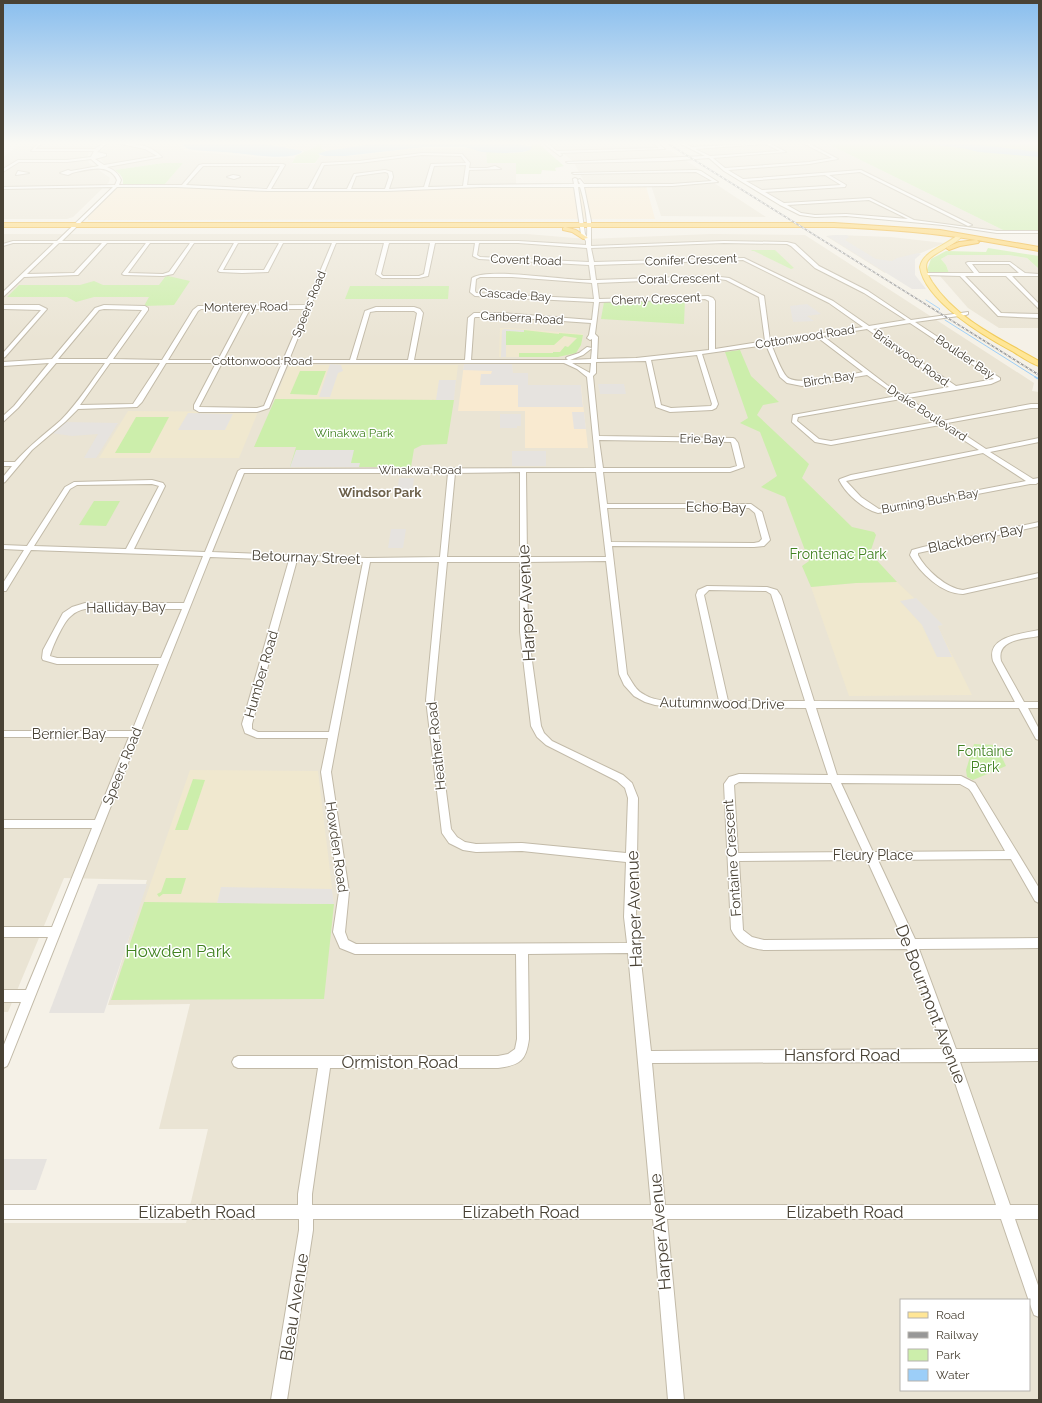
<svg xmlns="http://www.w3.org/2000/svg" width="1042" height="1403" font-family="Raleway,sans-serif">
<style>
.residential{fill:#eae4d4;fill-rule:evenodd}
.commercial{fill:#f9ead0}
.education{fill:#f0e8cf}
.green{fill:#cceeab}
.parking{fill:#e6e3df}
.water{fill:#9ccef8}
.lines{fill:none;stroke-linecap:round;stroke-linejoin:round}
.stream-far1{stroke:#9ccef8;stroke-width:1}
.stream{stroke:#9ccef8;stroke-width:1.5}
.minor-casing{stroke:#c2baa8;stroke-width:2}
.major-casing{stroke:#f1cb59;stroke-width:2}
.highway-casing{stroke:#efaf27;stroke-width:2}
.minor{fill:#fff;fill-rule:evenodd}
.major{fill:#ffe696;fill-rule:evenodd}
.highway{fill:#ffd468;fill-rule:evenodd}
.rail-casing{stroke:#979797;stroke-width:1.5}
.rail{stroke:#fff;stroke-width:1;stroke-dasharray:2.5;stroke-linecap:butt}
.labels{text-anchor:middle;stroke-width:3;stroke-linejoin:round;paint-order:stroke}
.far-street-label{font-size:12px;fill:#494235;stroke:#fff}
.far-park-label{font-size:12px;fill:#418221;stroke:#fff}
.far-neighbourhood-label{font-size:13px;font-weight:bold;fill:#6d614b;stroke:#fff}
.street-label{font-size:14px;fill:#494235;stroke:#fff}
.park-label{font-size:14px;fill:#418221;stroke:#fff}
.near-street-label{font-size:17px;fill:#494235;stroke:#fff}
.near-park-label{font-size:17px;fill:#418221;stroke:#fff}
</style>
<rect width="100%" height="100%" fill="#f5f1e7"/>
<g class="residential">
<path d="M 22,143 L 100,143 L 89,151 L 87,158 L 89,163 L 110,178 L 109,182 L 73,217 L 67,219 L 3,219 L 3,157 Z"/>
<path d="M 111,143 L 177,143 L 185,151 L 267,158 L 295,158 L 292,162 L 293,164 L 315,164 L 320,156 L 353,156 L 415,148 L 466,148 L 486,151 L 487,163 L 516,163 L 516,184 L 477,184 L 396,188 L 290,188 L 165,184 L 183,163 L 163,163 L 115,170 L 105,164 L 99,157 L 108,155 L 108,154 L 99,152 Z"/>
<path d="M 262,143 L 377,143 L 328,151 L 319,145 L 306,151 Z"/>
<path d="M 549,143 L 652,143 L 663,151 L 671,151 L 702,171 L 699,173 L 766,217 L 661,216 L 651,185 L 586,185 L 573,161 Z"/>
<path d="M 686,143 L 826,143 L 1005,231 L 851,214 L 813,214 L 802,213 L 726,168 L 715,157 Z"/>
<path d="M 3,234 L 527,234 L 587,239 L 711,234 L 805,235 L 1034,383 L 1032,391 L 1039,392 L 1039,1400 L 3,1400 L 3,1223 L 186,1223 L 208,1129 L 159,1129 L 190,1004 L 108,1005 L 147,880 L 64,878 L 8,1012 L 3,1012 ZM 901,1300 L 1029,1300 L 1029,1390 L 901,1390 Z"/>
<path d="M 837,235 L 891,237 L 944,243 L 921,253 L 898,259 L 885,273 L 826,236 Z"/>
<path d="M 948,255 L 1008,255 L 1027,258 L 1039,269 L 1039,328 L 999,328 L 968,308 L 940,276 L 956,276 L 954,274 L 949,273 L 946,265 L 941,259 Z"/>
</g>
<g class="commercial">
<path d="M 179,186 L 271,191 L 398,191 L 483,186 L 646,186 L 655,219 L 88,220 L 88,217 L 116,188 Z"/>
<path d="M 464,364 L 512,364 L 513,385 L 581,385 L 588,448 L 525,448 L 525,411 L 458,411 Z"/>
</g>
<g class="education">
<path d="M 500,328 L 510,328 L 583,334 L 581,345 L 576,353 L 558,357 L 499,357 Z"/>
<path d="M 289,365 L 458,365 L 454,400 L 275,399 Z"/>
<path d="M 128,411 L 258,412 L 239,458 L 99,458 Z"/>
<path d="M 897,582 L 943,625 L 938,626 L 972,695 L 849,696 L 811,587 L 856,583 Z"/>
<path d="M 190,770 L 318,771 L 334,904 L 144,902 Z"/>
</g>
<g class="green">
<path d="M 538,143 L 564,166 L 555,168 L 556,171 L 542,170 L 541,174 L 516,174 L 516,163 L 487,163 L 486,151 L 510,153 L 525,152 L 532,145 L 528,144 Z"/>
<path d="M 826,143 L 1039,143 L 1039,231 L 1005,231 Z"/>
<path d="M 317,145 L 321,145 L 322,149 L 326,151 L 318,154 L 320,156 L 315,163 L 322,163 L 292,163 L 296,156 L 304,152 L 303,150 L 306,151 L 317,146 Z"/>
<path d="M 163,163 L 183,163 L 165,184 L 123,184 C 124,177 120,174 115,170 Z"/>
<path d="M 988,248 L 1039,256 L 1039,269 L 1027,258 L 1008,255 L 948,255 L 941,259 L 946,265 L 949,273 L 929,272 L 927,270 L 931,259 L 946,251 L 986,252 Z"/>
<path d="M 752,250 L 775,250 L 794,268 L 791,269 L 754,251 L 751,251 Z"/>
<path d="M 168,276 L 190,281 L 174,305 L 144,306 L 149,297 L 94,297 L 76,302 L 67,297 L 7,297 L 19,285 L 80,285 L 94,281 L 103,285 L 159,285 L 165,277 Z"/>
<path d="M 350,286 L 449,286 L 448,299 L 345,299 Z"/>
<path d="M 685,299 L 684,324 L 601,319 L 604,302 Z"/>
<path d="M 508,330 L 523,332 L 524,330 L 559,334 L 559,333 L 583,335 L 581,345 L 576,353 L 558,357 L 519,357 L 519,353 L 553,353 L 553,352 L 560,352 L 565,346 L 568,347 L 577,338 L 564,336 L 554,345 L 506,345 L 506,331 Z"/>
<path d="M 740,350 L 751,376 L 779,402 L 763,405 L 757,415 L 809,464 L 802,478 L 852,527 L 874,532 L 876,535 L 870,553 L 897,582 L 856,583 L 811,587 L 802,566 L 809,561 L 785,497 L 761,487 L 777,476 L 760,432 L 740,423 L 748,418 L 725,352 Z"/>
<path d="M 300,371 L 326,371 L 317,395 L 290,394 Z"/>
<path d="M 275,399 L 454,400 L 447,444 L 422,445 L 414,449 L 411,467 L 290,467 L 296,447 L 254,447 Z"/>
<path d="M 136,417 L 169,417 L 150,453 L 115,453 Z"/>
<path d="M 94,501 L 120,501 L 106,526 L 79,525 Z"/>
<path d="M 974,744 L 996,745 L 1006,766 L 973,780 L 967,777 L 966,770 Z"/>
<path d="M 193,779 L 205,780 L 188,830 L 175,830 Z"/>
<path d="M 166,878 L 186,878 L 181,894 L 163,894 L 159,897 L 157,894 L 161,892 Z"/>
<path d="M 144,902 L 334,904 L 324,999 L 111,1000 Z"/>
</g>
<g class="parking">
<path d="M 837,235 L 847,235 L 849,237 L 845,240 L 876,259 L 892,261 L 897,258 L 918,253 L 921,254 L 915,259 L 915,275 L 926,289 L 912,289 L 827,236 Z"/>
<path d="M 807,304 L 821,314 L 807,316 L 814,321 L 793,322 L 790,306 Z"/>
<path d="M 504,329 L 524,330 L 524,332 L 506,331 L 506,357 L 501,357 L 502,330 Z"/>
<path d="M 330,364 L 341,365 L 343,371 L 338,373 L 330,397 L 319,397 Z"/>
<path d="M 464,364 L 512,364 L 513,373 L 528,373 L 528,385 L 581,385 L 583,407 L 518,407 L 518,385 L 480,385 L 481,374 L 491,374 L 492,371 L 463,370 Z"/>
<path d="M 439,380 L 456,380 L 454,400 L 436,400 Z"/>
<path d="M 598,384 L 624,384 L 626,394 L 600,394 Z"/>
<path d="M 572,412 L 584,412 L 586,429 L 574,429 Z"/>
<path d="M 188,413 L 233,414 L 225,430 L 178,430 Z"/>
<path d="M 500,414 L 521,414 L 521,426 L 517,426 L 517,428 L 500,428 Z"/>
<path d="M 65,422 L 118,423 L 96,458 L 84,458 L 98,434 L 72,436 L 51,433 Z"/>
<path d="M 296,450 L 354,450 L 351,463 L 360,463 L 359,467 L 290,467 Z"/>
<rect x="512" y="451" width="34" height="15"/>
<path d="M 399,478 L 414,478 L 412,494 L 397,494 Z"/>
<path d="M 391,529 L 406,529 L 403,548 L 388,548 Z"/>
<path d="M 916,598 L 943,625 L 938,626 L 952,657 L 937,657 L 922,625 L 900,601 Z"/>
<path d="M 98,884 L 147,884 L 104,1013 L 49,1013 Z"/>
<path d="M 221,887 L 332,889 L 334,904 L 217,903 Z"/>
<path d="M 3,1159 L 47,1159 L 36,1190 L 3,1190 Z"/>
</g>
<g class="water">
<path d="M 180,143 L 260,143 L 298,150 L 302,151 L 302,152 C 289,162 242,153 225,152 C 213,151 200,151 188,149 Z"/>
<path d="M 379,143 L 513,143 L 532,147 L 530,150 L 522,152 L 504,153 L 482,152 L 465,147 L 424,147 L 345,156 L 325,156 L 318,154 L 326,151 Z"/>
<path d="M 920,143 L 964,143 L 1039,152 L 1039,157 L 979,152 L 962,148 Z"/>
</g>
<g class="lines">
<g class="stream-far1">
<path d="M 926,300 L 940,309 L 939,310"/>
<path d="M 945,320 L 1037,378"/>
</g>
<path class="stream" d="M 1035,377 L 1039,379"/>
<g class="minor-casing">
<g id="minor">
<path d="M 38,143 L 42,143 L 35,149 L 95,149 L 103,143 L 107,143 L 97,152 L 106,154 L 106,156 L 95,159 L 104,165 L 157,156 L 145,149 L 116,143 C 133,143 150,144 162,157 L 107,167 C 114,170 118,173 121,180 L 119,185 L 182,185 L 199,165 L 203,164 L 283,164 L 285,165 L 271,189 L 308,189 L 322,163 L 359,161 L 422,153 L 462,154 L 470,163 L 469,168 L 487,168 L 495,166 L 501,169 L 469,170 L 467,185 L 574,184 L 573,179 L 575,178 L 577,179 L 578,184 L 580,184 L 578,180 L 580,179 L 584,184 L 672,184 L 712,181 L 696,172 L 574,174 L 572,173 L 696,170 L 701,171 L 718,182 L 672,186 L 584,187 L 591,221 L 591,246 L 724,241 L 787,242 L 795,244 L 819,266 L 868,291 L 911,320 L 968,312 L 968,314 L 966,315 L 915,322 L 1000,378 L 1000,380 L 991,384 L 908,398 L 942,421 L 1031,404 L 1039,404 L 1039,408 L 1031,408 L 947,423 L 986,449 L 1039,438 L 1039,442 L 990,452 L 1033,479 L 1039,478 L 1039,482 L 1036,484 L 1030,484 L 878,513 C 863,509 846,494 839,480 L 840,479 L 851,475 L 979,450 L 940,425 L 831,445 L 815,442 L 792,422 L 793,415 L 897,396 L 867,375 L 802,386 L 787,383 L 780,377 L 766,345 L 702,354 L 718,404 L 716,408 L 712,410 L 670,412 L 656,407 L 646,361 L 596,362 L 596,373 L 593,376 L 599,436 L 733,438 L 735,439 L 738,443 L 744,467 L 730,472 L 603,472 L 607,504 L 751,504 L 762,512 L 770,540 L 764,546 L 754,547 L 612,546 L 627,674 C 632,682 636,691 645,695 C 662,705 699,701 719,701 L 696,595 L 698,590 L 707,586 L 767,587 L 777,590 L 781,596 L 814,701 L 1015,702 L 993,661 C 986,636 1021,634 1039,630 L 1039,636 C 1024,639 996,639 1001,661 L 1024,702 L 1039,702 L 1039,708 L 1028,708 L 1039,729 L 1039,740 L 1036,739 L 1019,708 L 816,708 L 837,775 L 961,776 L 975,783 L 1039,888 L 1039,903 L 1035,901 L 1011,859 L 878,860 L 915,939 L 1039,938 L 1039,948 L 919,949 L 956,1049 L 1039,1049 L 1039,1061 L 960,1062 L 1010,1205 L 1039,1205 L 1039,1219 L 1015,1219 L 1039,1288 L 1039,1317 L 1034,1315 L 1032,1310 L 1001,1219 L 667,1219 L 684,1400 L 668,1400 L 653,1219 L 313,1219 L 313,1230 L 287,1400 L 271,1400 L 299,1230 L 299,1219 L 3,1219 L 3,1205 L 298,1205 L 298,1194 L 318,1068 L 238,1068 L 234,1066 L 232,1062 L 234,1058 L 238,1056 L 498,1056 L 508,1054 L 515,1049 L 517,1039 L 516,954 L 355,954 L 340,948 L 333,932 L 339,892 L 321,772 L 328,738 L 257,738 L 245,733 L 242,724 L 289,560 L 210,557 L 9,1062 L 7,1066 L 3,1068 L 3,1047 L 21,1002 L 3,1002 L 3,990 L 26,990 L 48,937 L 3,937 L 3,927 L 52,927 L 92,828 L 3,828 L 3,820 L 95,820 L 129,737 L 3,737 L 3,731 L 132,731 L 159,664 L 57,664 L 43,660 L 42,658 L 43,650 L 63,613 L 72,607 L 85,603 L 184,603 L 203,556 L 31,550 L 6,591 L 3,591 L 3,583 L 24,550 L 3,549 L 3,545 L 27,546 L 65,487 L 74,482 L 152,480 L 163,483 L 165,486 L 134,549 L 205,552 L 238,471 L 241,469 L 596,468 L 587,377 L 577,369 L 564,363 L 288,363 L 269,408 L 257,412 L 199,412 L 194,409 L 194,405 L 216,363 L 166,363 L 142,402 L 137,407 L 78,409 L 65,422 L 32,450 L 5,482 L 3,483 L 3,477 L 12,466 L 3,466 L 3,462 L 15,462 C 29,446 45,434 61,420 C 78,403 91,382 105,363 L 56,363 L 18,408 L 3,422 L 3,416 L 14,406 L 49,363 L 3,366 L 3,362 L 52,359 L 95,308 L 104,305 L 145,306 L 148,308 L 148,310 L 113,359 L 162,360 L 193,310 L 198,306 L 306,305 L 332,243 L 283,243 L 268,272 L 242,273 L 220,272 L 218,271 L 234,243 L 194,243 L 173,274 L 163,276 L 124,275 L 122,274 L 146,243 L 107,243 L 78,275 L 24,277 L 3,297 L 3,292 L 54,243 L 13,243 L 3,246 L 3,244 L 13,241 L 57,241 L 113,187 L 3,189 L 3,187 L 115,185 L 117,180 C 109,162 87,170 72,173 L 68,175 L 60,173 L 68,170 L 71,171 L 99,166 L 91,159 L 67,162 L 19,162 L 3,172 L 3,169 L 18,160 L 67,160 L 91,157 L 94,151 L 31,151 ZM 422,155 L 461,156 L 466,163 L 431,164 L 424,187 L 389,189 L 393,177 L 392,172 L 385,170 L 354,174 L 347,189 L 312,189 L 324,165 L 359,163 ZM 466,165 L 463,186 L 428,187 L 434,166 ZM 203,166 L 280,166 L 267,189 L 186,185 ZM 385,172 L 388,173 L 389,177 L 385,189 L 351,189 L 356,176 ZM 117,187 L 176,187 L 268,191 L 387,191 L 482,187 L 574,187 L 581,234 L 586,241 L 586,245 L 518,241 L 62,241 ZM 578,187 L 580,187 C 585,203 588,220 587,237 L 585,234 ZM 59,243 L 102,243 L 74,273 L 27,274 ZM 150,243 L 190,243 L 169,272 L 163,274 L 128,273 ZM 238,243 L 279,243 L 264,270 L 223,270 ZM 336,243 L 384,243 L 376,274 L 382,278 L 419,278 L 428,276 L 435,243 L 475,243 L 473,256 L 479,259 L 589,265 L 591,280 C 567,281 489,267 472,278 L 470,292 L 475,296 L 594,302 L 592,320 L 503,313 L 474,313 L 468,318 L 465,360 L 414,360 L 423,313 L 420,309 L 414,307 L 376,307 L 365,311 L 350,360 L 289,360 ZM 389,243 L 430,243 L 424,274 L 419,276 L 383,276 L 381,274 ZM 479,243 L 518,243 L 587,248 L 589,262 L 480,257 L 477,255 ZM 724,243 L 787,244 L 791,246 L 815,268 L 864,293 L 906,320 L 869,326 L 833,301 L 744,258 L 594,262 L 591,248 ZM 743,260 L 829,303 L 863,327 L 770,341 L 764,296 L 729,278 L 712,276 L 596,280 L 594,265 ZM 480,277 L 512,277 L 592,283 L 594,299 L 476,293 L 475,291 L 476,279 ZM 712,278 L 726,280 L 759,297 L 765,341 L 715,349 L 715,301 L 713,298 L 708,296 L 599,299 L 597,283 ZM 705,299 L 709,301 L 709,350 L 636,358 L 597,359 L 598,337 L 595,334 L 599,302 ZM 104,309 L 142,310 L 107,359 L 58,359 L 99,310 ZM 201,309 L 245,309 L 218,360 L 168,360 L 198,311 ZM 250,309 L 305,309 L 283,360 L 223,360 ZM 376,311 L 414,311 L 417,313 L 408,360 L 356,360 L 370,312 ZM 475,317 L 503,317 L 591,323 L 589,335 L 587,338 L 590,340 L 592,339 L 592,348 L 587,347 L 579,353 L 567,357 L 566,358 L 568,360 L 471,360 L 474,318 ZM 910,323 L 994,379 L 956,386 L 873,329 ZM 867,329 L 949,387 L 903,395 L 887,385 L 823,336 ZM 817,337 L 863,372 C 848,375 797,387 787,377 C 781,371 775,353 771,344 ZM 592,348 L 591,359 L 570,360 L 583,355 ZM 697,355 L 712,404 L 711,406 L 671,408 L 661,405 L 651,360 ZM 110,363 L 160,363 L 133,404 L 80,405 ZM 222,363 L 282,363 L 264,406 L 257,408 L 199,407 ZM 572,363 L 591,363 L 590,373 ZM 901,399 L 936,422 L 831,441 L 819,439 L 797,421 L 798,417 ZM 599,440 L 731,442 L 737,466 L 730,468 L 603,468 ZM 983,453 L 1026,481 L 879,509 L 861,497 L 846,481 ZM 520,472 L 520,557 L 447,557 L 455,473 ZM 526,472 L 596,472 L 606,557 L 527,557 ZM 244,473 L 448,473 L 440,557 L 367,558 L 212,552 ZM 152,484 L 159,486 L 126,549 L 34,546 L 70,489 L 77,485 ZM 607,508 L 749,508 L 755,513 L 762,539 L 759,542 L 754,543 L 611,542 ZM 297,560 L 363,562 L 329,732 L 258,732 L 252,729 L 252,724 ZM 606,561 L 619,674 L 624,685 L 634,696 L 645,702 L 655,705 L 672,707 L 806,708 L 828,775 L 739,774 L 729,777 L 724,784 L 731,929 C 738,944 749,948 764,950 L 907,949 L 944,1049 L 651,1051 L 636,917 L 638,798 L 632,783 L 623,775 L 552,741 L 544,733 L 541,726 L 528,632 L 527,562 ZM 370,562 L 439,562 L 426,700 L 442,833 L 449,843 L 463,850 L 476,852 L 522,851 L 626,862 L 624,917 L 627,943 L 356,944 L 348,940 L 345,932 L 349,892 L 331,772 ZM 447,562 L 520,562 L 520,632 L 531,726 L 537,737 L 546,745 L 617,781 L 625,788 L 628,798 L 626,853 L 522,843 L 476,844 L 465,842 L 457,837 L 451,829 L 434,700 ZM 709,590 L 766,591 L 771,594 L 805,701 L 728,701 L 704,595 ZM 85,609 L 182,609 L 161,658 L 57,658 L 50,656 C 52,647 64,621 71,616 C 75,612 80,610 85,609 ZM 739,782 L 831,783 L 863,852 L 738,853 L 734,785 ZM 841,783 L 960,784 L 969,789 L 972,793 L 1005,851 L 873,852 ZM 867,860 L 903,939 L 764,940 L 752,937 L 743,930 L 739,861 ZM 628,953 L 651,1205 L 312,1205 L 312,1194 L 330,1068 L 498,1068 C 520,1065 526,1061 529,1039 L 528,954 ZM 948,1062 L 996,1205 L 665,1205 L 652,1063 Z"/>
<path d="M 310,143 L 331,143 L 329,144 Z"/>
<path d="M 543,143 L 547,143 L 557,151 L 659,148 L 653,143 L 657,143 L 665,149 L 560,153 L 562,155 L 560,156 Z"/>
<path d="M 679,143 L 684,143 L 692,147 L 769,143 L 786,152 L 713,158 L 725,168 L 809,162 L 832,158 L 803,143 L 808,143 L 838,159 L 809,164 L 728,170 L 743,179 L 861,170 L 972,225 L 968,226 L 860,172 L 829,175 L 846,185 L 845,187 L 765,192 L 784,203 L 870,198 L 914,220 L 997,231 L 1039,231 L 1039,233 L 997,233 L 943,225 L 846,216 L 815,217 L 800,215 L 780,205 L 724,171 L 709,158 L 667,161 L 568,163 L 566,162 L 705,156 ZM 765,144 L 780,151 L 710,156 L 695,149 ZM 825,175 L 841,185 L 762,190 L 746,181 ZM 869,200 L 908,219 L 846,214 L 815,215 L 801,213 L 787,205 Z"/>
<path d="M 18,171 L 29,173 L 16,175 Z"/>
<path d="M 233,175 L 239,176 L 240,177 L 234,179 L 227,177 Z"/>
<path d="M 968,262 L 1010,262 L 1025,273 L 1039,274 L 1039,276 L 1012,276 L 1039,304 L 1039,309 L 1006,276 L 965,276 L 1001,313 L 1039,314 L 1039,318 L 998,316 L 960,276 L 924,275 L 922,274 L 924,273 L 974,273 L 966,263 ZM 972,264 L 1009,264 L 1019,273 L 979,273 Z"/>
<path d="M 3,305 L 39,305 L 47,309 L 5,357 L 3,358 L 3,353 L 41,310 L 3,309 Z"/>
<path d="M 1039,522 L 1039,526 L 927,551 L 918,553 L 918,555 C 925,569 947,589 963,590 L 1039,573 L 1039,577 L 963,594 C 942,594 920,573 910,555 L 912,550 L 923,547 Z"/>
</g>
</g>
<g class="major-casing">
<path id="major" d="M 958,234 L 963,235 C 954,247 931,253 927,262 C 924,269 929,277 932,282 C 957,320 1001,339 1039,361 L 1039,366 C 1030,363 1020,356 1012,351 C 984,336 925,301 920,267 C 923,250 948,246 958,234 Z"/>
</g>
<g class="highway-casing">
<g id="highway">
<path d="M 3,223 L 834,223 L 940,230 L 1039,247 L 1039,251 L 977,240 L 979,242 L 978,243 L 960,246 L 949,250 L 946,248 L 947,247 L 959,242 L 976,240 C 929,232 882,229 834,227 L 3,227 Z"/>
<path d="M 565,227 L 576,230 L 588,238 L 583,239 L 572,232 L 563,230 L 563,228 Z"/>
</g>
</g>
<use href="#minor" class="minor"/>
<use href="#major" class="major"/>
<use href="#highway" class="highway"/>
<g class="rail-casing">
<path id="rail" d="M 667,143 L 1039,375"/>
</g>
<use href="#rail" class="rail"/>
</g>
<linearGradient id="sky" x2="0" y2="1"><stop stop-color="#89beee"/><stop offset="0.42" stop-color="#faf9f4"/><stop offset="1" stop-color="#faf9f4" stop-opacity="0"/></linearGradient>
<rect width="1042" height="340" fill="url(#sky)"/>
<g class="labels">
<g class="far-street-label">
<text transform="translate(526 260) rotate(2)" y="4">Covent Road</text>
<text transform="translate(691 260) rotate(-2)" y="4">Conifer Crescent</text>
<text transform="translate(679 279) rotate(-1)" y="4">Coral Crescent</text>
<text transform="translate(515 295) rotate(4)" y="4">Cascade Bay</text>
<text transform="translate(656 299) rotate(-2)" y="4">Cherry Crescent</text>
<text transform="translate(309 304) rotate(-68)" y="4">Speers Road</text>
<text transform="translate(246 307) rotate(-1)" y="4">Monterey Road</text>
<text transform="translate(522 318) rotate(3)" y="4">Canberra Road</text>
<text transform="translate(805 337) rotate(-9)" y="4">Cottonwood Road</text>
<text transform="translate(965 357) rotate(34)" y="4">Boulder Bay</text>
<text transform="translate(911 358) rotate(35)" y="4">Briarwood Road</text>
<text x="262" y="365">Cottonwood Road</text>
<text transform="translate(829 379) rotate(-9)" y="4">Birch Bay</text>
<text transform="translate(927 413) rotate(33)" y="4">Drake Boulevard</text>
<text transform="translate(702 439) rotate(1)" y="4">Erie Bay</text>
<text x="420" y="474">Winakwa Road</text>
<text transform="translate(930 501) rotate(-10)" y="4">Burning Bush Bay</text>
</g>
<g class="far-park-label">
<text x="354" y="437">Winakwa Park</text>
</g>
<g class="far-neighbourhood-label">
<text x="380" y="497">Windsor Park</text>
</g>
<g class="street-label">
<text transform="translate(716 507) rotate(1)" y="5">Echo Bay</text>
<text transform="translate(976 538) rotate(-12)" y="5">Blackberry Bay</text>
<text transform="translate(306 557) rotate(2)" y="5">Betournay Street</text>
<text transform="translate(126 607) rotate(-1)" y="5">Halliday Bay</text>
<text transform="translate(261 674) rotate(-74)" y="5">Humber Road</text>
<text transform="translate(722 703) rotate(1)" y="5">Autumnwood Drive</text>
<text x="69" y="739">Bernier Bay</text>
<text transform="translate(436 746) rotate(-96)" y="5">Heather Road</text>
<text transform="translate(122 766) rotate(-68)" y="5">Speers Road</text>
<text transform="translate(337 847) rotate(82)" y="5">Howden Road</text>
<text x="873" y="860">Fleury Place</text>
<text transform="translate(732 858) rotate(-94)" y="5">Fontaine Crescent</text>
</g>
<g class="park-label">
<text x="838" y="559">Frontenac Park</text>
<text x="985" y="756">Fontaine<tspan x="985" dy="16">Park</tspan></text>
</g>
<g class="near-street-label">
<text transform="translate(526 603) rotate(-93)" y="6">Harper Avenue</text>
<text transform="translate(634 909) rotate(-92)" y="6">Harper Avenue</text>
<text transform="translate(931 1004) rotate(69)" y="6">De Bourmont Avenue</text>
<text x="842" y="1061">Hansford Road</text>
<text x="400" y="1068">Ormiston Road</text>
<text x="197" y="1218">Elizabeth Road</text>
<text x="521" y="1218">Elizabeth Road</text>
<text x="845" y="1218">Elizabeth Road</text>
<text transform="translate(660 1232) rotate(-95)" y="6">Harper Avenue</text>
<text transform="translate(294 1307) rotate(-81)" y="6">Bleau Avenue</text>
</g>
<g class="near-park-label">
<text x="178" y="957">Howden Park</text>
</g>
</g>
<rect width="1042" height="1403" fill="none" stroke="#494235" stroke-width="8"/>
<rect x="900" y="1299" width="130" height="92" fill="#ffffff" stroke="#b6b3ae"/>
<rect x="908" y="1312" width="20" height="6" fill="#ffe696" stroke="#b6b3ae"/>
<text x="936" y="1319" font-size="12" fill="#494235">Road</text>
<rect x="908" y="1332" width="20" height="6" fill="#979797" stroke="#b6b3ae"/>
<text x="936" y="1339" font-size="12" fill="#494235">Railway</text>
<rect x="908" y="1349" width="20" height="12" fill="#cceeab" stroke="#b6b3ae"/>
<text x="936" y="1359" font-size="12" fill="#494235">Park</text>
<rect x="908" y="1369" width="20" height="12" fill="#9ccef8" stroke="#b6b3ae"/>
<text x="936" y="1379" font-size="12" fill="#494235">Water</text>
</svg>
